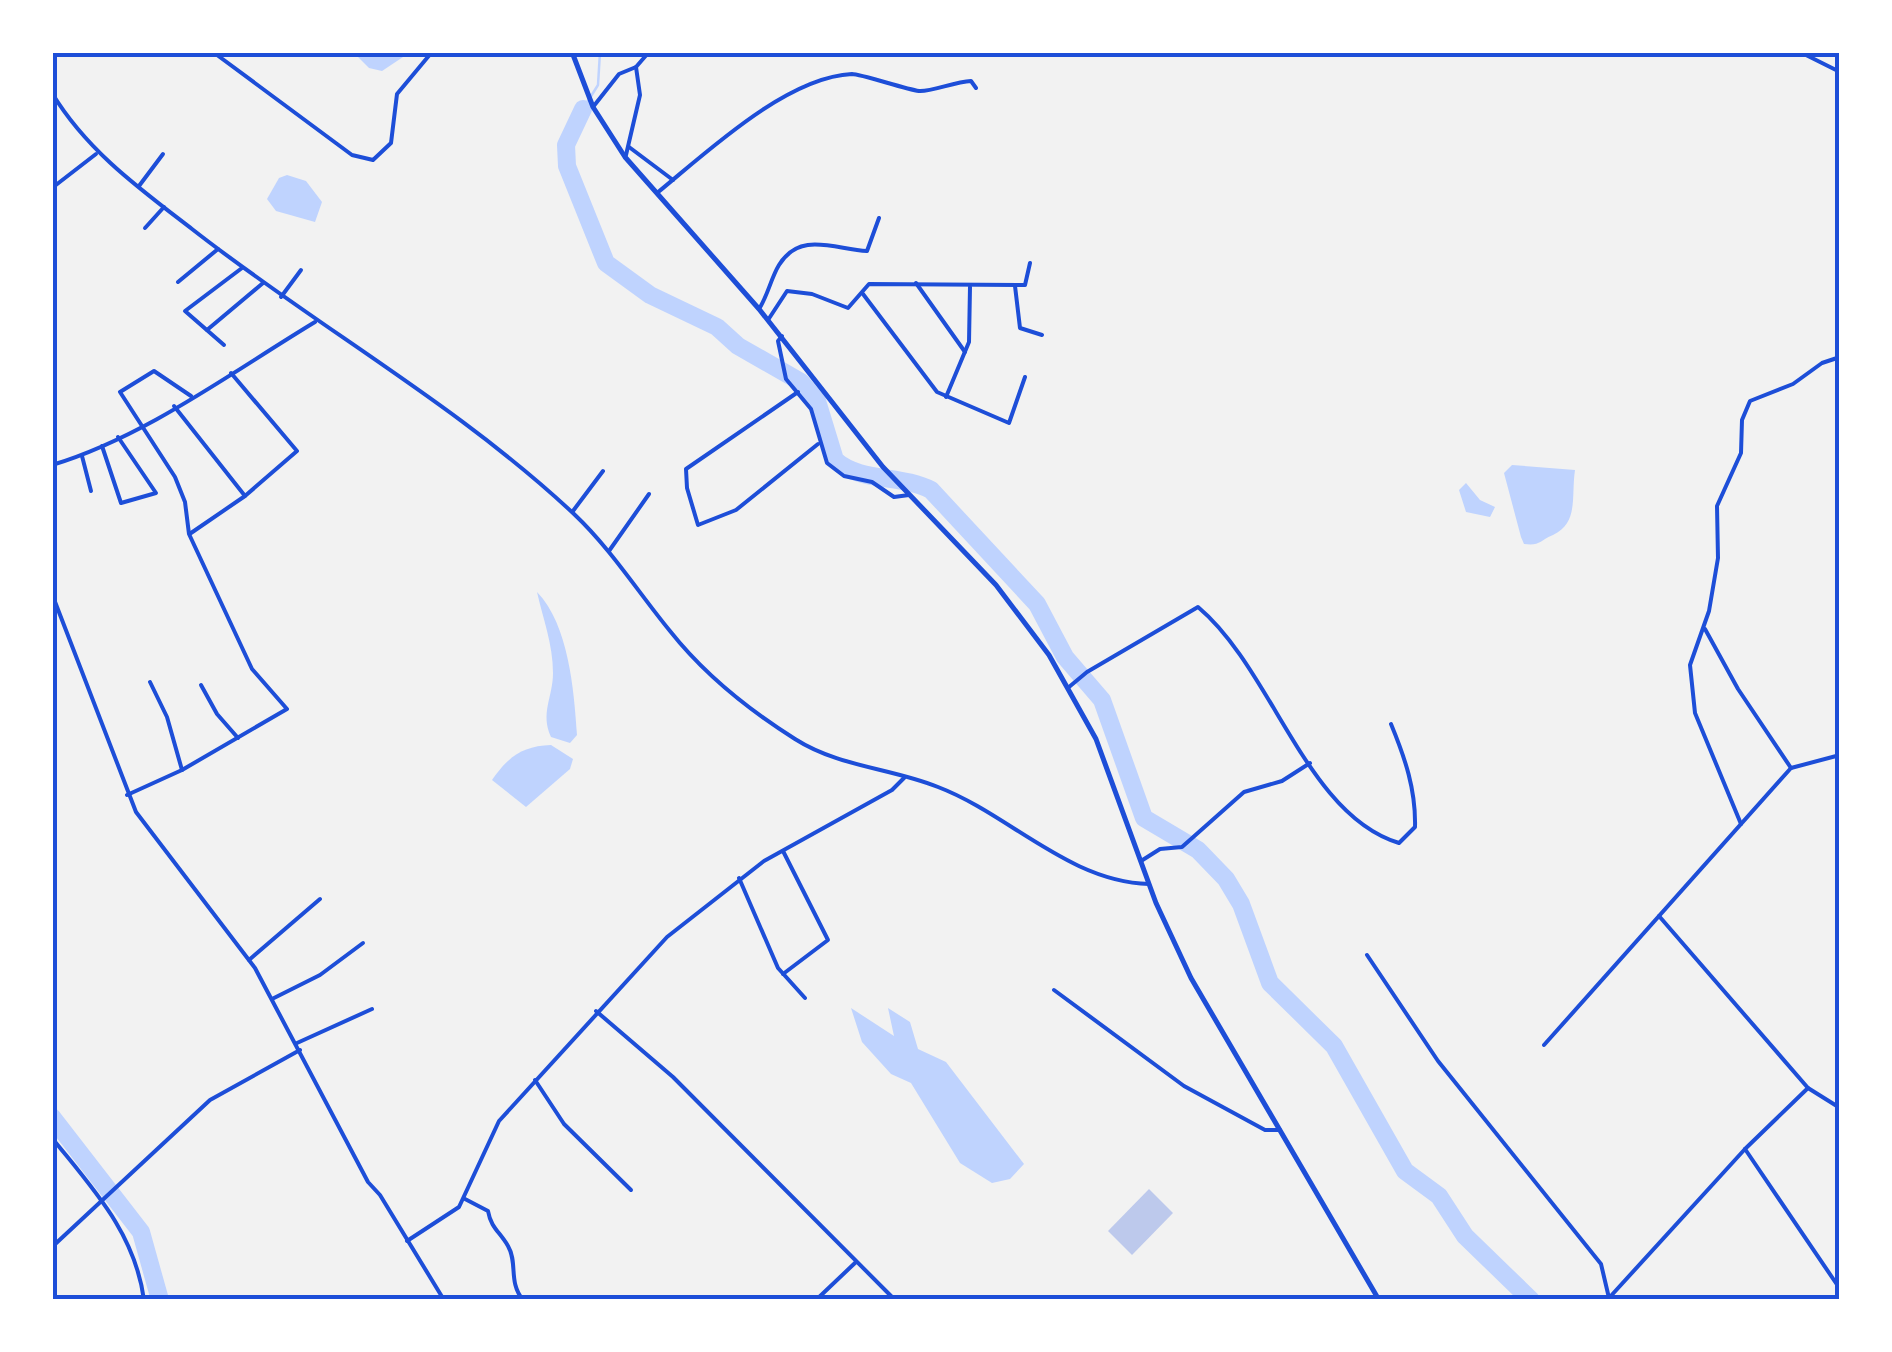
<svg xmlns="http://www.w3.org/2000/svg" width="1892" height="1352" font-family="'Open Sans',sans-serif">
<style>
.water{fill:#bfd3fe}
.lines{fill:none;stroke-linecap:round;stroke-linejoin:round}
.stream{stroke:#bfd3fe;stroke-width:2.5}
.river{stroke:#bfd3fe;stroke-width:18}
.building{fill:#bdc9ec}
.minor{stroke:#1d4ed8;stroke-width:4}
.tertiary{stroke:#1d4ed8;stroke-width:5}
.neatline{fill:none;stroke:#1d4ed8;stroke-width:4}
</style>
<rect width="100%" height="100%" fill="#f2f2f2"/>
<g class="water">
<path d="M 354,53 L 409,53 L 382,71 L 369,68 Z"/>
<path d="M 287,175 L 306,181 L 322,202 L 315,222 L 276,211 L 267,199 L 279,178 Z"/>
<path d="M 1512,465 L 1575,470 C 1571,496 1579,523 1553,535 C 1539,541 1540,546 1524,544 L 1521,537 L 1504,473 Z"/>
<path d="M 1466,483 L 1480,500 L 1495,507 L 1490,517 L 1466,512 L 1459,490 Z"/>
<path d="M 537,592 C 569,625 574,691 577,735 L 570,743 L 551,737 C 540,713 553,697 553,673 C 553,644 543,619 537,592 Z"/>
<path d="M 551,745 L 573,759 L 570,769 L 526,807 L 492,780 C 508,757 522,746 551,745 Z"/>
<path d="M 851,1008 L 894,1036 L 888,1008 L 910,1022 L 918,1049 L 946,1062 L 1024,1164 L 1010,1179 L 992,1183 L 960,1163 L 911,1083 L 891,1074 L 862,1042 Z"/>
</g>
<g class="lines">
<path class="stream" d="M 583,109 L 598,85 L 600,52"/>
<g class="river">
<path d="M 583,109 L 566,145 L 567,166 L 606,263 L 650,295 L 717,327 L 738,346 L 801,382 L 817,401 L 835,460 C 861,483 901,474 931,490 L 1037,604 L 1065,657 L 1102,700 L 1144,818 L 1198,850 L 1226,879 L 1241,904 L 1270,983 L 1334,1046 L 1405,1171 L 1439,1196 L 1465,1236 L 1531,1300"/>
<path d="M 52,1117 L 141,1232 L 160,1300"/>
</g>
</g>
<path class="building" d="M 1149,1189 L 1173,1213 L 1132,1255 L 1108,1231 Z"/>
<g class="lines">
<g class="minor">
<path d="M 213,52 L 352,155 L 373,160 L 391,143 L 397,94 L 432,52"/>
<path d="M 1800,52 L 1840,72"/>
<path d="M 52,93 C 87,151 140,189 192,229 C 317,327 458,405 574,514 C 611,549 638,592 670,631 C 704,674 749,710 795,739 C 839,767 891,768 938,787 C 1009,814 1069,882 1149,884"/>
<path d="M 593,107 L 619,74 L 636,67 L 649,52"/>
<path d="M 629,147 L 673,180"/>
<path d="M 626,155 L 640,95 L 636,67"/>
<path d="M 139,186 L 163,154"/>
<path d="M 52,188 L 96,154"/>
<path d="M 657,193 C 706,153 786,77 852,74 C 861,74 905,89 919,91 C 931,92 954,82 971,81 L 976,88"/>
<path d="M 145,228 L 164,207"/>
<path d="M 178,282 L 218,249"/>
<path d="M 916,283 L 965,352"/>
<path d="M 1015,286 L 1020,328 L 1042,335"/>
<path d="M 863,294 L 937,392 L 1009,423 L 1025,377"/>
<path d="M 281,297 L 301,270"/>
<path d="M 759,309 C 768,295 771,278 779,265 C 800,231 834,249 867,251 L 879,218"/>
<path d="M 768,320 L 787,291 L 812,294 L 848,308 L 869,284 L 1025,285 L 1030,263"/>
<path d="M 207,330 L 263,283"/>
<path d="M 782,336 L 778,341 L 786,379 L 811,409 L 827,463 L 844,476 L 872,482 L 894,497 L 909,495"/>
<path d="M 224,345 L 185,311 L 242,268"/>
<path d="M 798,392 L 686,469 L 687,488 L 698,525 L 736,510 L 818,444"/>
<path d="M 946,397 L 969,342 L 970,287"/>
<path d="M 174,406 L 245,496"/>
<path d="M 102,446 L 121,503 L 156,493 L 118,437"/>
<path d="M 82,456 L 91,491"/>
<path d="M 52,465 C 145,437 232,372 315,322"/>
<path d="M 573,511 L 603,471"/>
<path d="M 191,533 L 245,496 L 297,451 L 231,373"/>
<path d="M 609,551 L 649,494"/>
<path d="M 52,594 L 136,812 L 255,968 L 368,1182 L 380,1195 L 444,1300"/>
<path d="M 1705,629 L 1738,689 L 1791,768"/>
<path d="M 150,682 L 167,717 L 182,770"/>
<path d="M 201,685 L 217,714 L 238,738"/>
<path d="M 1069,687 L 1087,672 L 1198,607 C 1273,670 1306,815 1399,843 L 1415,827 C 1416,790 1405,758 1391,724"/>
<path d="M 127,795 L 182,770 L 287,709 L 252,669 L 189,534 L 185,502 L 175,477 L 120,392 L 154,371 L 191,396"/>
<path d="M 1741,824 L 1695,713 L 1690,665 L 1709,611 L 1718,558 L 1717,506 L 1741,453 L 1742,420 L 1750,401 L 1793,384 L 1822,363 L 1840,357"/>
<path d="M 783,851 L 828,940 L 783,974"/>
<path d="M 1141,861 L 1160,849 L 1182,847 L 1244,792 L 1282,781 L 1310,763"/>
<path d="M 739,878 L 778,968 L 805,998"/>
<path d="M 1659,916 L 1808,1088 L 1840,1108"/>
<path d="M 1367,955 L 1438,1061 L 1601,1264 L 1609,1298"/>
<path d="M 249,960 L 320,899"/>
<path d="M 1054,990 L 1184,1086 L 1265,1130 L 1280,1130"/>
<path d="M 272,999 L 320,975 L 363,943"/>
<path d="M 596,1011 L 673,1077 L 895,1300"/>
<path d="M 297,1043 L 372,1009"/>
<path d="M 1544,1045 L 1791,768 L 1840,755"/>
<path d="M 535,1080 L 564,1124 L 631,1190"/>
<path d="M 52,1138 C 93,1189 135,1233 144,1300"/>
<path d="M 1745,1149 L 1840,1289"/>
<path d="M 465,1199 L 488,1211 C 491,1228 500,1232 508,1246 C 518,1263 508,1282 523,1300"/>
<path d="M 407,1241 L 459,1207 L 499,1121 L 667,937 L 764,861 L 892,790 L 904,778"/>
<path d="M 52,1247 L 210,1100 L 300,1050"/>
<path d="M 1609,1298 L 1745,1149 L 1808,1088"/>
<path d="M 816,1300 L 856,1262"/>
</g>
<path class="tertiary" d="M 572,52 L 593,107 L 625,157 L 759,309 L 883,467 L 996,585 L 1049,655 L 1096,739 L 1156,903 L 1191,978 L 1379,1300"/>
</g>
<rect width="1892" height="1352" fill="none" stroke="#ffffff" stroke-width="110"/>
<rect x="55" y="55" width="1782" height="1242" class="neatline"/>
</svg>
